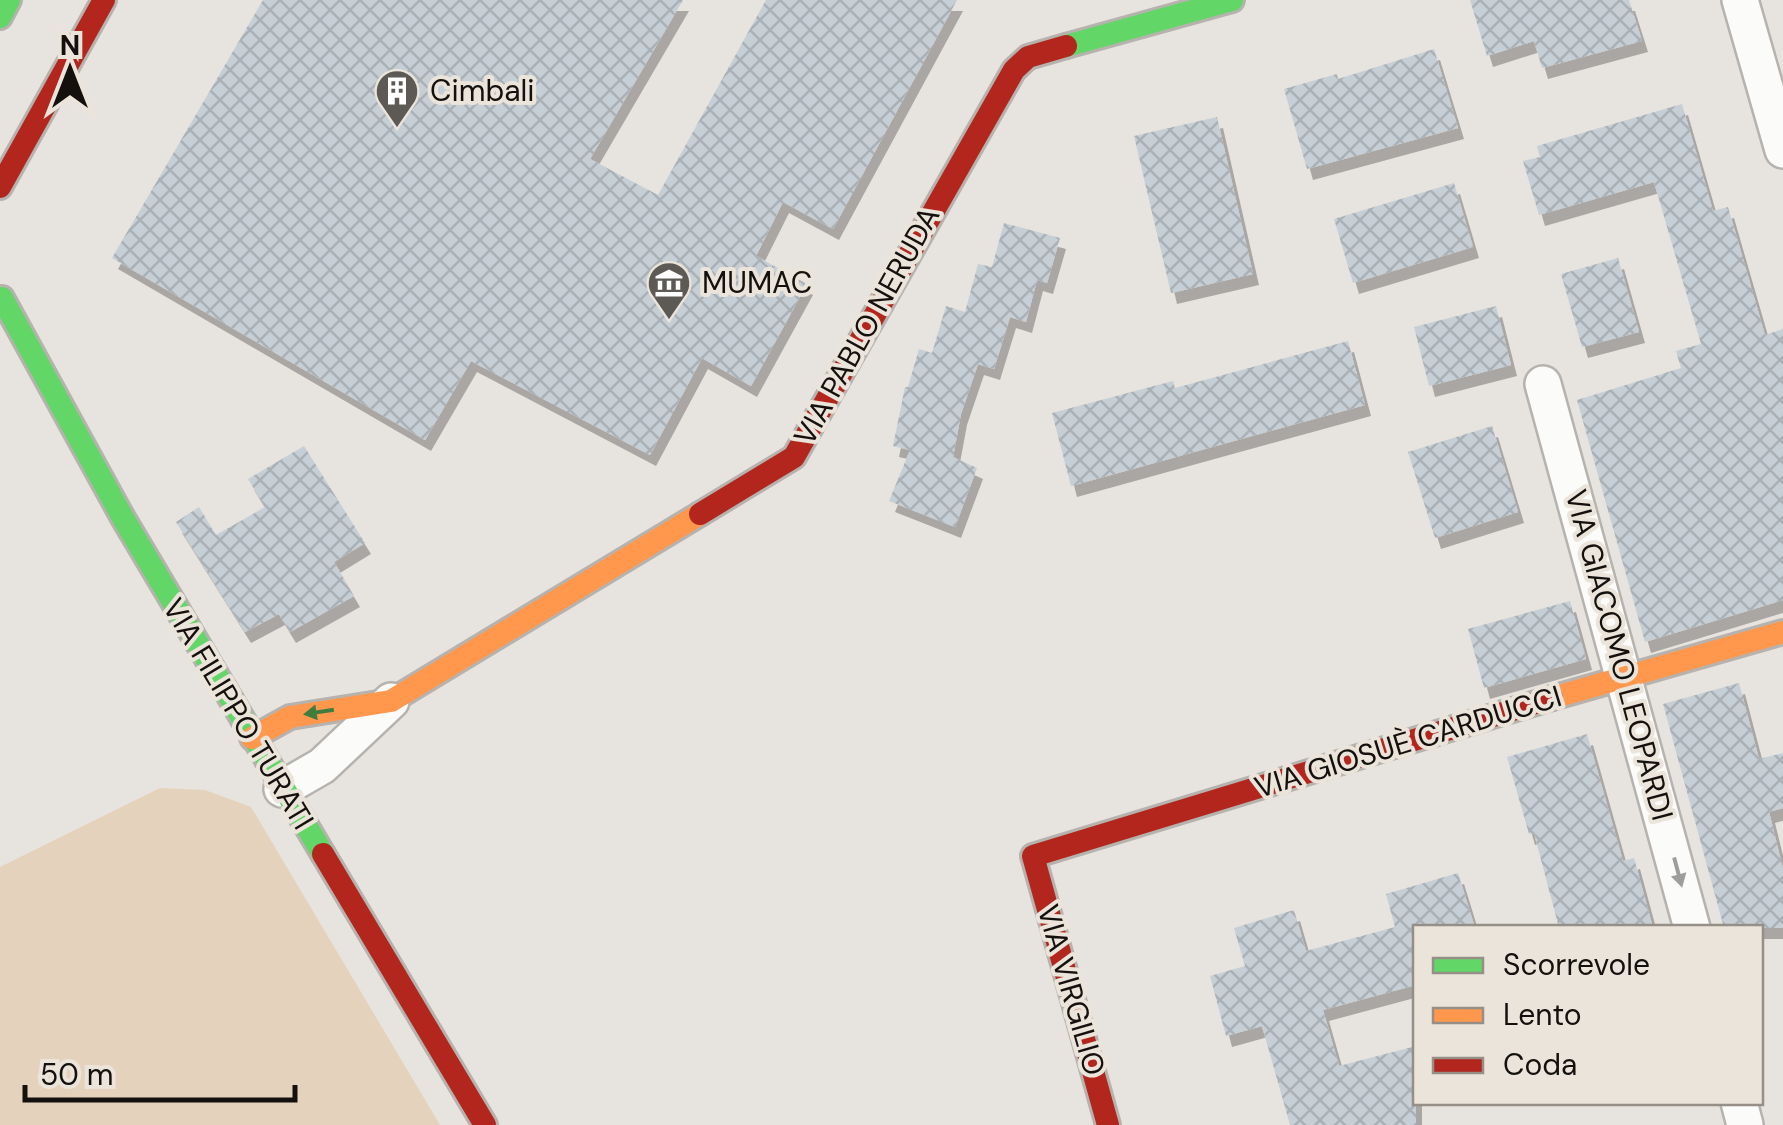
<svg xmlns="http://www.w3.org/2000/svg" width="1783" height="1125" font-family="'DM Sans',sans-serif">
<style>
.grass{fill:#e5d2bc}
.building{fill:url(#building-cross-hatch);filter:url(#shadow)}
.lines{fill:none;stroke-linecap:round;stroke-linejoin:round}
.street-casing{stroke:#b6b3af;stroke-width:40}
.fast-casing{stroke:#b6b3af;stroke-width:28}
.slow-casing{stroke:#b6b3af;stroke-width:28}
.jam-casing{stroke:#b6b3af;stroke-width:28}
.street{stroke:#fbfbfa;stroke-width:35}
.fast{stroke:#63d668;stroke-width:22}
.slow{stroke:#ff974d;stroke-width:22}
.jam{stroke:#b3261e;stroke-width:22}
.oneway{fill:#3f7d3f}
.oneway2{fill:#9e9d9b}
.labels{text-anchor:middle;stroke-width:8;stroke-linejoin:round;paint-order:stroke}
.poi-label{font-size:30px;fill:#13100d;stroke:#ebe4da;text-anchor:start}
.street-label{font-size:30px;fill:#13100d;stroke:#ebe4da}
</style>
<defs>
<pattern id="building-cross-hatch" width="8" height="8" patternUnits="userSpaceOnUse" patternTransform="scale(2.5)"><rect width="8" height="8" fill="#c7cfd6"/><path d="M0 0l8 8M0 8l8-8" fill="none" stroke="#aab1b6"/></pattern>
<filter id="shadow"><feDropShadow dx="6" dy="11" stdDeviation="0" flood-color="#0004"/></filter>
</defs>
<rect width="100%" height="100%" fill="#e7e3de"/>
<path class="grass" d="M 160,788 L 205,790 L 251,807 L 440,1125 L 0,1125 L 0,867 Z"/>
<g class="building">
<path d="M 263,0 L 683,0 L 590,159 L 658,195 L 766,0 L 957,0 L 833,229 L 783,202 L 756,256 L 807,284 L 751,386 L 702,358 L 650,455 L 471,361 L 425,440 L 112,258 Z"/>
<path d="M 1470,0 L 1629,0 L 1642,41 L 1542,68 L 1534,41 L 1487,56 Z"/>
<path d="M 1434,49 L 1458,128 L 1307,169 L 1284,89 L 1337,74 L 1338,79 Z"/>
<path d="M 1682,104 L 1713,211 L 1728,207 L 1765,335 L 1783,329 L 1783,600 L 1645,642 L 1577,400 L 1681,368 L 1676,351 L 1701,344 L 1654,182 L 1539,215 L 1523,161 L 1540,157 L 1537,146 Z"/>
<path d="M 1217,117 L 1253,274 L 1171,293 L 1134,136 Z"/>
<path d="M 1454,183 L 1473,247 L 1353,283 L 1334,219 Z"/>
<path d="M 1004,223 L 1060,238 L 1047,283 L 1037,280 L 1026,322 L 1010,317 L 994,369 L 978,364 L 961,414 L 953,457 L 977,468 L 955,527 L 889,501 L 910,450 L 893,446 L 905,387 L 908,387 L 919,349 L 932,353 L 946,306 L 965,312 L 978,264 L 992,267 Z"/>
<path d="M 1618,258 L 1639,332 L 1582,347 L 1561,274 Z"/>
<path d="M 1496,306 L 1511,365 L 1429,386 L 1414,327 Z"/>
<path d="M 1348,341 L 1365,405 L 1071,486 L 1052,413 L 1173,381 L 1175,388 Z"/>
<path d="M 1492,426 L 1518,512 L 1435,538 L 1408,452 Z"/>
<path d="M 304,446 L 365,543 L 334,562 L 354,596 L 290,632 L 279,614 L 245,632 L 176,522 L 199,507 L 216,535 L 265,507 L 248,479 Z"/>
<path d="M 1570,601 L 1586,659 L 1484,688 L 1468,629 Z"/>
<path d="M 1739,683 L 1759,759 L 1783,753 L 1783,808 L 1769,812 L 1783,869 L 1783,928 L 1724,928 L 1663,704 Z"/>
<path d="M 1587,734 L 1623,861 L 1634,858 L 1653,928 L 1559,928 L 1534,833 L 1529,834 L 1507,757 Z"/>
<path d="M 1458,873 L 1475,928 L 1416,928 L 1416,985 L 1323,1010 L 1339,1066 L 1416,1046 L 1416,1125 L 1290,1125 L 1262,1026 L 1226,1036 L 1210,976 L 1245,966 L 1234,928 L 1294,910 L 1306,951 L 1395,927 L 1386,894 Z"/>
</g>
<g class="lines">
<g class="street-casing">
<g id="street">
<path d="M 1740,0 L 1783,150"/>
<path d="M 1543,384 L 1692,928"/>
<path d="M 282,789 L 322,766 L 391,701"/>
<path d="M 1739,1102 L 1745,1125"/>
</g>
</g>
<g class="fast-casing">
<g id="fast">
<path d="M 0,17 L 9,0"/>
<path d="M 1066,46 L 1232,0"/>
<path d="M 2,298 L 123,518 L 323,854"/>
</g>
</g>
<g class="slow-casing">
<g id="slow">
<path d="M 1552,698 L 1783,632"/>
<path d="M 252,738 L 290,717 L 391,701 L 700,514"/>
</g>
</g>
<g class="jam-casing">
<g id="jam">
<path d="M 0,187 L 104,0"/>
<path d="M 700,514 L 794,457 L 1014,70 L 1028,57 L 1066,46"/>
<path d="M 323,854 L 485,1125"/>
<path d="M 1108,1125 L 1033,856 L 1552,698"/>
</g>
</g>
<use href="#street" class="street"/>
<use href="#fast" class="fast"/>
<use href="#slow" class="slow"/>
<use href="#jam" class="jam"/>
</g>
<defs><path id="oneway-solid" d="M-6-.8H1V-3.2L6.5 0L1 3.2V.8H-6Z" transform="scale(2.5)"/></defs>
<use class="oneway" href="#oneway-solid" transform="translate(319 712) rotate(171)"/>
<use class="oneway2" href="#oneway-solid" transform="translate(1678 872) rotate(75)"/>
<defs>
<g id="building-pin" transform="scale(2.25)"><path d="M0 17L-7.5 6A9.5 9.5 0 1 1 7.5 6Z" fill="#5d5a56" stroke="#ebe4da"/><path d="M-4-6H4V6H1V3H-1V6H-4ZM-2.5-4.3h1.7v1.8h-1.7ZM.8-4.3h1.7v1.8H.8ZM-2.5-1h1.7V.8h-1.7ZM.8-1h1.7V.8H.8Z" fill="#fff"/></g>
<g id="museum-pin" transform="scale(2.25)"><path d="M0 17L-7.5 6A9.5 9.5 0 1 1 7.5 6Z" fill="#5d5a56" stroke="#ebe4da"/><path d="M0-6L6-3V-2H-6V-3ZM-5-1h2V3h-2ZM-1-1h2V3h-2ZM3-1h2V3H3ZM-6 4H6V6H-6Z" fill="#fff"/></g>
</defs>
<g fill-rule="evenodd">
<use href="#building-pin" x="397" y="91"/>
<use href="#museum-pin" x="669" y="283"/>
</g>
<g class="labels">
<g class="poi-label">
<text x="430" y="101">Cimbali</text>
<text x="702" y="293">MUMAC</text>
</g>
<g class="street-label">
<text transform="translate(867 326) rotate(-61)" y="10">VIA PABLO NERUDA</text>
<text transform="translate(1619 655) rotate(75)" y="10">VIA GIACOMO LEOPARDI</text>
<text transform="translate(238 714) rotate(59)" y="10">VIA FILIPPO TURATI</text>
<text transform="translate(1408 742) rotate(-17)" y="10">VIA GIOSUÈ CARDUCCI</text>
<text transform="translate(1071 990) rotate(74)" y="10">VIA VIRGILIO</text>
</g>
</g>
<rect x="1413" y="925" width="350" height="180" fill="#ebe4da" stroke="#958f88" stroke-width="2.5"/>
<rect x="1433" y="958" width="50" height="15" fill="#63d668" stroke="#958f88" stroke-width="2.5"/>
<text x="1503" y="975" font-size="30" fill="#13100d">Scorrevole</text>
<rect x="1433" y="1008" width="50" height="15" fill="#ff974d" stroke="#958f88" stroke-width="2.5"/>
<text x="1503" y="1025" font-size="30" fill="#13100d">Lento</text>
<rect x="1433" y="1058" width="50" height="15" fill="#b3261e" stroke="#958f88" stroke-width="2.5"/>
<text x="1503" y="1075" font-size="30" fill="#13100d">Coda</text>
<g transform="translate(70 70)" stroke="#ebe4da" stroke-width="8" paint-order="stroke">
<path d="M0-8L18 38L0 25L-18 38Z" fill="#13100d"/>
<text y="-15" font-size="28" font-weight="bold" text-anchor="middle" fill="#13100d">N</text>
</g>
<path d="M25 1085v15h270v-15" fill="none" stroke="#13100d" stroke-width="5"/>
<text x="40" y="1085" font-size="30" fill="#13100d" stroke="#ebe4da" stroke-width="8" paint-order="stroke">50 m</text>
</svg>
